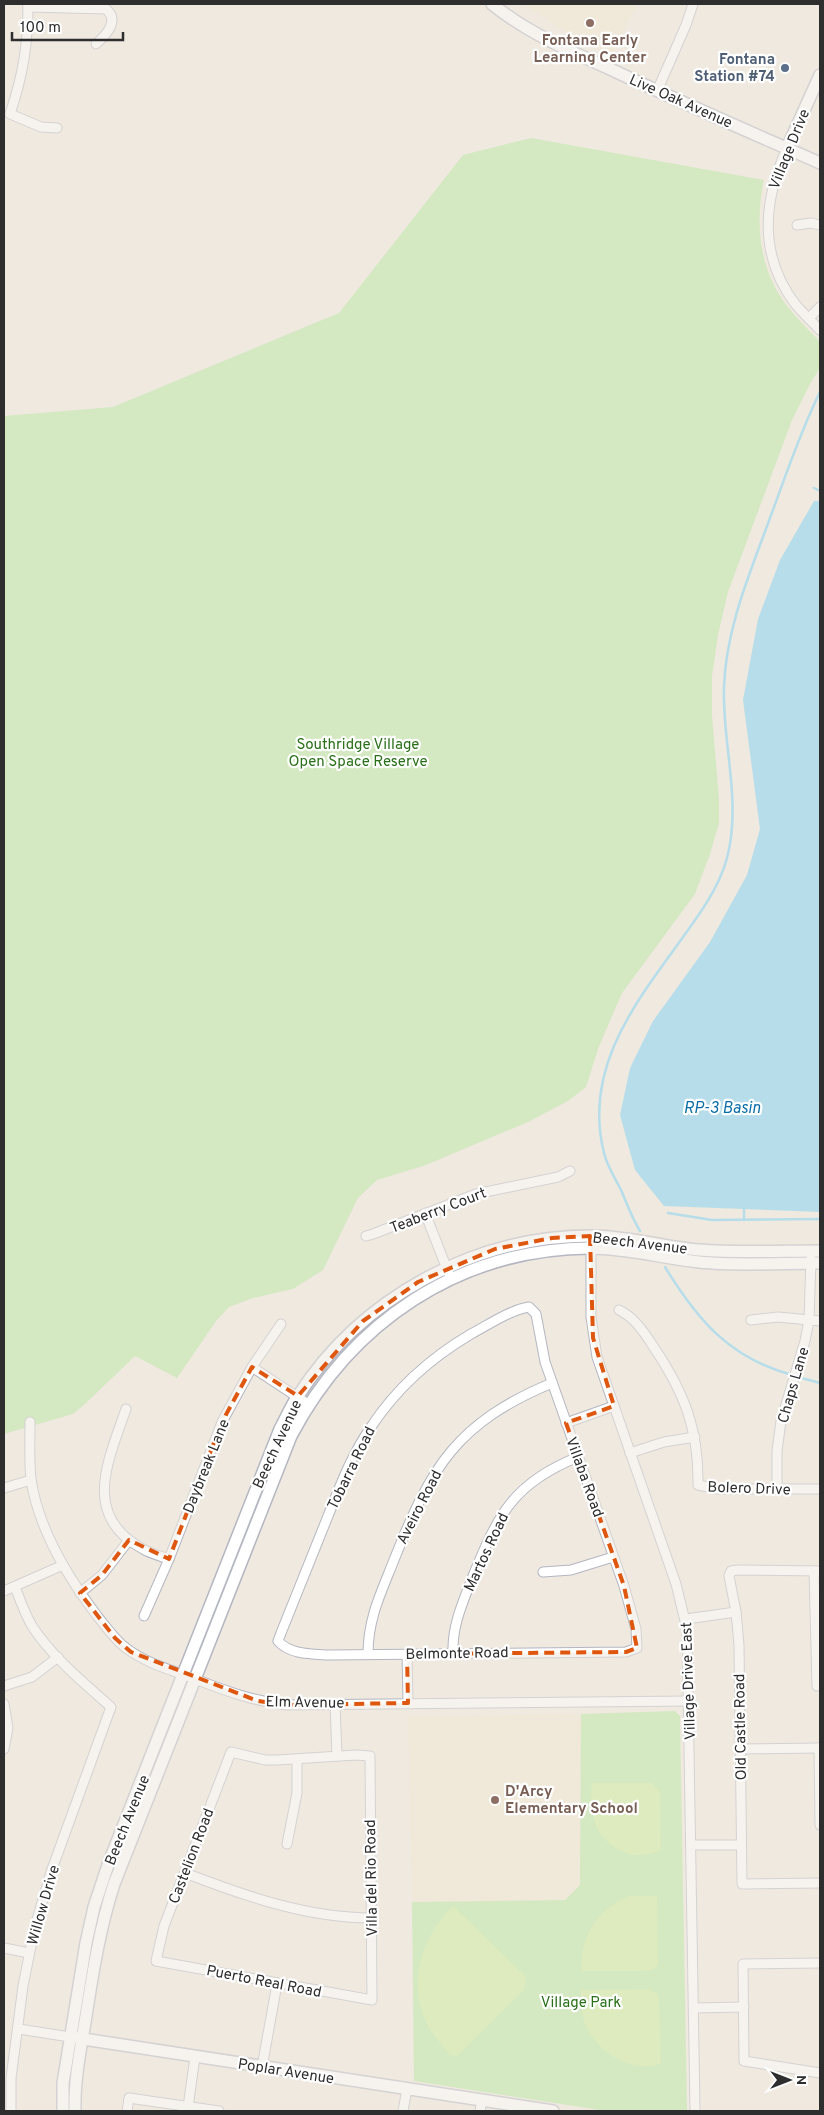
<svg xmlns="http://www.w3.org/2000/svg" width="824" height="2115" font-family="Overpass,sans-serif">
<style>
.education{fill:#f1e6d0}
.green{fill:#b4e79b}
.pitch{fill:#c8ee97}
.water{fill:#71cff4}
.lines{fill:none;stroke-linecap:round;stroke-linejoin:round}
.stream{stroke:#71cff4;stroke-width:2.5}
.street-casing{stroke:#b4b6c1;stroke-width:11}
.secondary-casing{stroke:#b4b6c1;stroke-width:14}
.street{stroke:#fff;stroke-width:9}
.secondary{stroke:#fff;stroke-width:11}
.marked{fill:none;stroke:#df570e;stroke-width:4;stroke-dasharray:10 6;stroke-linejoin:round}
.education-dot{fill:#8d6e63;stroke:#fff;stroke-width:2}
.service-dot{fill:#5c6f8a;stroke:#fff;stroke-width:2}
.labels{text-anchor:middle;stroke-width:4.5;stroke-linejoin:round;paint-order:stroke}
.education-label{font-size:15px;font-weight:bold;fill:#785e54;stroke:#fff}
.service-label{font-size:15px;font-weight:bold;fill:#4e5e75;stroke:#fff;text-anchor:end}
.street-label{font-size:15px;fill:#2e2e2e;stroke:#fff}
.park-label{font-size:15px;fill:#297018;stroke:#fff}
.water-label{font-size:16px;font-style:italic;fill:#086ea7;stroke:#fff}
</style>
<rect width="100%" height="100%" fill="#efe9e0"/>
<g class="education">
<path d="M 523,4 L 637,4 L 612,55 L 569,34 Z"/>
<path d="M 581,1714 L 580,1885 L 565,1900 L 412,1902 L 408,1716 Z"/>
</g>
<g class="green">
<path d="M 531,138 L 764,180 C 755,220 759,265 782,299 C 793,315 807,328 820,342 L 820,368 L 810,384 L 792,420 L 728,592 L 718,635 L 712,676 L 712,715 L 719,799 L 719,823 L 710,854 L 695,894 L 622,993 L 598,1049 L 586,1087 L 568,1101 L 528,1122 L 426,1165 L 377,1180 L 358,1198 L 323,1270 L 293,1289 L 253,1298 L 229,1307 L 216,1321 L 177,1378 L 135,1356 L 86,1403 L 73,1414 L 4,1434 L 4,416 L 113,407 L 339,313 L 463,155 Z"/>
<path d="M 675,1711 L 680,1716 L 687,2111 L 606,2111 L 414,2081 L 412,1902 L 565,1900 L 580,1885 L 581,1714 Z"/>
</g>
<g class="pitch">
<path d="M 592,1783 L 652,1783 L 660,1792 L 661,1850 C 653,1853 643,1856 634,1855 C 629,1855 624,1852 620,1850 C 593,1838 589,1809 592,1783 Z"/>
<path d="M 629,1896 L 657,1896 L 658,1964 L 654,1969 L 647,1971 L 582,1971 C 578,1938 599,1908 629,1896 Z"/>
<path d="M 453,1906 L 524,1975 L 526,1980 L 524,1990 L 457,2056 L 450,2055 C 444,2047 436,2039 431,2031 C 405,1989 420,1938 453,1906 Z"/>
<path d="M 648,1989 L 656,1993 L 659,1997 L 661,2064 C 632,2073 600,2054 587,2028 C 581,2017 581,2003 581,1990 Z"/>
</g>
<path class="water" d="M 814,501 L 820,501 L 820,1212 L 664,1206 L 635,1170 L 620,1115 L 630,1068 L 653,1021 L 710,942 L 747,875 L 760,829 L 743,700 L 758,619 L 780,560 Z"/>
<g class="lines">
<g class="stream">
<path d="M 814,488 L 820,491"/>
<path d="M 744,1209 L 744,1220"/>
<path d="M 668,1213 L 712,1220 L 820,1219"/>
<path d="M 640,1231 C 632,1218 627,1204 621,1190 C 615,1178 607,1166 604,1153 C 584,1074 629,1011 673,951 C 693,923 718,892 727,858 C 742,801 722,744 724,687 C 726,628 750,573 770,518 C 786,475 800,432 820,392"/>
<path d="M 665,1267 C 698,1321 730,1358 792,1375"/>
<path d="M 798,1377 L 820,1383"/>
</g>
<g class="street-casing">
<g id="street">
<path d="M 28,4 C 28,45 23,75 10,114 L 41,127 L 57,128"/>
<path d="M 28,7 L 106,9 C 120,21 106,35 96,44"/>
<path d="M 657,91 L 686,25 L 693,4"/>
<path d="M 787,148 C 763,201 758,256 796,305 C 804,314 812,322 820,330"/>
<path d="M 797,225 L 811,223 L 820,225"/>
<path d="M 809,318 L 820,307"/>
<path d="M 425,1213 L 449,1274"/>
<path d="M 366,1236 L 373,1234 L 476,1194 L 558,1177 L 570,1171"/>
<path d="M 591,1244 L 591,1317 L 597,1357 L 676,1584 L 687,1629 L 695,2111"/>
<path d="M 529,1307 L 536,1314 L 545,1362 L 624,1586 L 636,1629 L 637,1648 L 626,1652 L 329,1655 C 313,1654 290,1655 278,1641 L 281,1633 C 297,1594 312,1555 328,1516 C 340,1486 352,1454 371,1427 C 396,1389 432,1357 471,1334 C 488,1325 510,1310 529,1307 Z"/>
<path d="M 619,1310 C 634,1317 644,1332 653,1346 C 684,1392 699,1429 698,1485 L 718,1489 L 820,1489"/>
<path d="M 751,1320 L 778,1317 L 820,1321"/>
<path d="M 252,1367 L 308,1404"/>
<path d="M 126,1409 C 108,1461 81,1516 143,1549 C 151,1554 161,1556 169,1559"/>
<path d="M 30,1422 C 30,1440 29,1461 31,1479 C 38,1528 69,1579 98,1617 C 107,1628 115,1640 126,1648 C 147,1664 172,1670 195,1679 C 226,1691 253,1701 286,1705 L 690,1701"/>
<path d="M 566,1423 L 614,1406"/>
<path d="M 630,1453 L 664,1442 L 695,1437"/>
<path d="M 4,1488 L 31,1480"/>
<path d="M 777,1489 L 777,1451 L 781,1421 L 805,1341 L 809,1320 L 811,1259"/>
<path d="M 814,1571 L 817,1686"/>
<path d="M 820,1571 L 738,1570 L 731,1571 L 729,1576 L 736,1612 L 739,1645 L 742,1884 L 820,1883"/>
<path d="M 543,1572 L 571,1570 L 613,1557"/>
<path d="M 4,1591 L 63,1565"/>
<path d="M 80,1593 L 102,1575 L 129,1540"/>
<path d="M 144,1616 L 169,1559 L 222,1422 L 252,1367 L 281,1324"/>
<path d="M 686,1619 L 736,1612"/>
<path d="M 453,1653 C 452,1625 463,1602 473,1576 C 498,1515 513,1483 578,1457"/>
<path d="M 368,1654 C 368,1618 381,1593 394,1560 C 431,1467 456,1423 552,1383"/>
<path d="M 407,1654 L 408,1703"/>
<path d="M 4,1686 L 32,1677 L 58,1657"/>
<path d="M 4,1704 L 8,1728 L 4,1749"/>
<path d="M 335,1704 L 337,1756"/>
<path d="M 819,1748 L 820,1825"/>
<path d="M 740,1749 L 820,1748"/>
<path d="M 231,1752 L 265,1760 L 277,1760 L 356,1755 L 370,1756 L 372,2000 L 156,1961 L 164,1926 Z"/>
<path d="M 287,1844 L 297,1793 L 297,1760"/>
<path d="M 691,1845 L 741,1845"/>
<path d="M 185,1873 C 245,1896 307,1918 372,1918"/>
<path d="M 4,1948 L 29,1953"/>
<path d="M 820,1963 L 743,1964 L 744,2061 L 820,2073"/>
<path d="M 694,2008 L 744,2007"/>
<path d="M 19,2029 L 70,2037"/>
<path d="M 262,2067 L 277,1984"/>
<path d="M 188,2107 L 195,2057"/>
<path d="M 11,2111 L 11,2078 L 23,1986 L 35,1926 L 51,1872 L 111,1707 C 84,1683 52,1657 32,1626 C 25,1614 20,1600 15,1587"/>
<path d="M 127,2111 L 129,2098 L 219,2111"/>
<path d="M 403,2111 L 407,2089"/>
<path d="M 480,2111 L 482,2100"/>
</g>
</g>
<g class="secondary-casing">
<g id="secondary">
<path d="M 492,4 C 526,32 568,50 608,68 C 678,101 750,132 820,163"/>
<path d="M 787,148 L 820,75"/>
<path d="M 77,2038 L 553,2111"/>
<path d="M 63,2111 L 63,2083 L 86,1943 L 94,1907 L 109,1862 L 280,1429 C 286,1418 291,1406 298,1396 C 361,1298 474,1236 591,1236 C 628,1236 663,1247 699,1250 C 739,1253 780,1251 820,1251"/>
<path d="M 75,2111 C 74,2079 81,2047 86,2016 C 93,1971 100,1927 114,1884 L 291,1436 C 351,1322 459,1249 590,1248 C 627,1248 662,1258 699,1262 C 737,1266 782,1263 820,1263"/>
</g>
</g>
<use href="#street" class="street"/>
<use href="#secondary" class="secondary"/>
</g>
<path d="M0 0H824V2115H0ZM 590,1236 L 593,1338 L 614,1406 L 566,1423 L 624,1586 L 637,1648 L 626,1652 L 407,1654 L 408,1703 L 286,1705 L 258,1701 L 131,1652 L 115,1638 L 80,1593 L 102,1575 L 129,1540 L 169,1559 L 222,1422 L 252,1367 L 298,1396 L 363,1321 L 418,1282 L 495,1249 L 552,1238 Z" fill="#efe9e0" fill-opacity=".55" fill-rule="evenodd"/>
<path class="marked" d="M 590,1236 L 593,1338 L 614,1406 L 566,1423 L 624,1586 L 637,1648 L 626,1652 L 407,1654 L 408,1703 L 286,1705 L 258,1701 L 131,1652 L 115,1638 L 80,1593 L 102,1575 L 129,1540 L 169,1559 L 222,1422 L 252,1367 L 298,1396 L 363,1321 L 418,1282 L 495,1249 L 552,1238 Z"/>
<g class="education-dot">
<circle cx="590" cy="23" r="5"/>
<circle cx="495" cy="1800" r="5"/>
</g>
<circle class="service-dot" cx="785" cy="68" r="5"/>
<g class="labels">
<g class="education-label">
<text x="590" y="45">Fontana Early<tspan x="590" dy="17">Learning Center</tspan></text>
<text x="505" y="1796" text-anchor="start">D'Arcy<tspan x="505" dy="17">Elementary School</tspan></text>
</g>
<g class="service-label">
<text x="775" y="64">Fontana<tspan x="775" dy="17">Station #74</tspan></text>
</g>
<g class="street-label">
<text transform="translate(681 101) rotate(24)" y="5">Live Oak Avenue</text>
<text transform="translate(789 149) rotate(-68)" y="5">Village Drive</text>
<text transform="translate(438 1210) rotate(-21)" y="5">Teaberry Court</text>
<text transform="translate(640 1243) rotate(7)" y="5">Beech Avenue</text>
<text transform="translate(793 1385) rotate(-74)" y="5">Chaps Lane</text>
<text transform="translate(277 1444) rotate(-65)" y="5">Beech Avenue</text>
<text transform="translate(206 1466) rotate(-68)" y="5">Daybreak Lane</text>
<text transform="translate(351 1468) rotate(-64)" y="5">Tobarra Road</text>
<text transform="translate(585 1477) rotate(70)" y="5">Villaba Road</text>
<text transform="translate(749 1488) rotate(2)" y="5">Bolero Drive</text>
<text transform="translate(419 1507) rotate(-63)" y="5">Aveiro Road</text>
<text transform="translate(486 1552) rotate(-65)" y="5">Martos Road</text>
<text transform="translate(457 1653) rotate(-1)" y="5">Belmonte Road</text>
<text transform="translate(688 1681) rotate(-92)" y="5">Village Drive East</text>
<text transform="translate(305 1702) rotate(1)" y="5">Elm Avenue</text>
<text transform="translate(740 1727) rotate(-91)" y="5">Old Castle Road</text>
<text transform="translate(127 1820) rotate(-68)" y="5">Beech Avenue</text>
<text transform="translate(191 1856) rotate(-69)" y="5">Castelion Road</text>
<text transform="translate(371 1878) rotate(-91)" y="5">Villa del Rio Road</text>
<text transform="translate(43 1905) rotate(-74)" y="5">Willow Drive</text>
<text transform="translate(264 1981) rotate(11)" y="5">Puerto Real Road</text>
<text transform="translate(286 2071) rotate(9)" y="5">Poplar Avenue</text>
</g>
<g class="park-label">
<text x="358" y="749">Southridge Village<tspan x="358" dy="17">Open Space Reserve</tspan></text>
<text x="581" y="2007">Village Park</text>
</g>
<g class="water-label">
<text x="722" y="1113">RP-3 Basin</text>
</g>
</g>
<rect width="824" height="2115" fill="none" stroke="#2e2e2e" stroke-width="10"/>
<g transform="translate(789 2080) rotate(90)" stroke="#ffffff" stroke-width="4" paint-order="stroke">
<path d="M0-4L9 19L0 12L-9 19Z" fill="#2e2e2e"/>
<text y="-8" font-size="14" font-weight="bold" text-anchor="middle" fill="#2e2e2e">N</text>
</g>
<path d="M12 32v8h111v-8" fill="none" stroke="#2e2e2e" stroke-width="2.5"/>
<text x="20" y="32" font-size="15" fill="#2e2e2e" stroke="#ffffff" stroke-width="4" paint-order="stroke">100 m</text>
</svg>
